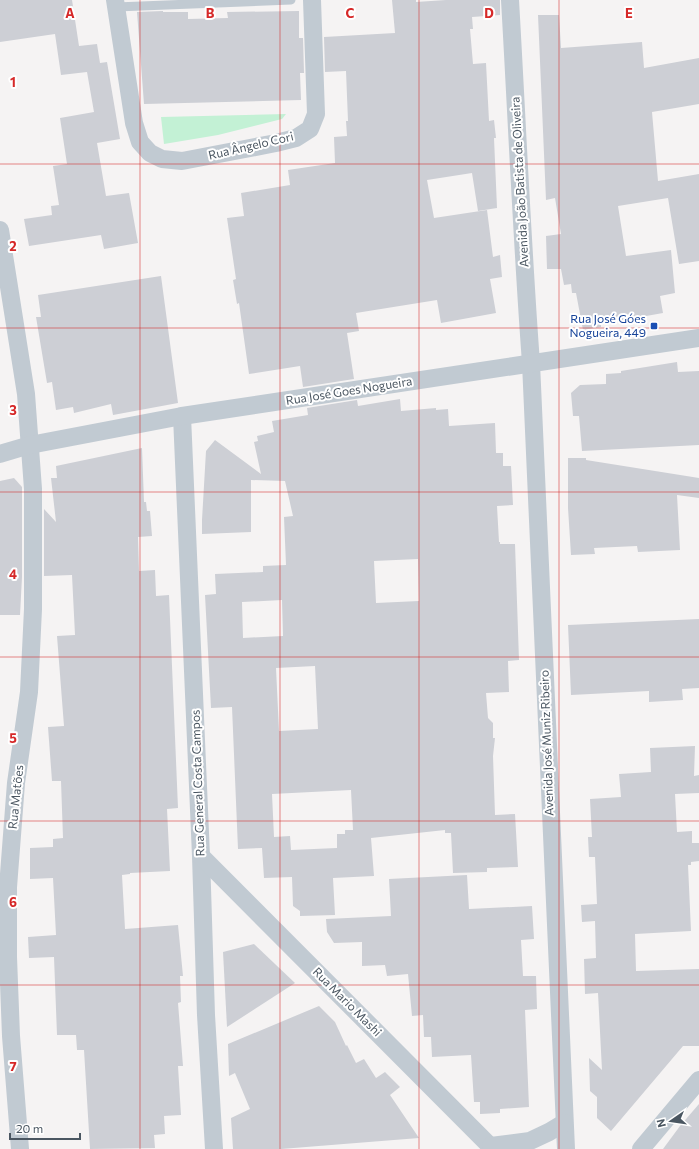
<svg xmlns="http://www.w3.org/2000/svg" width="699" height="1149" font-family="Commissioner,sans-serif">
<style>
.green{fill:#c3f1d5}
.building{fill:#cdcfd5;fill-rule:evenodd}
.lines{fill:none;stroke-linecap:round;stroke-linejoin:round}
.service{stroke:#c1cad2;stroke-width:9}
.minor{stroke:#c1cad2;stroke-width:18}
.grid{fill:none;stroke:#d62828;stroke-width:1;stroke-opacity:0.55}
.transit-dot{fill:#1a4fb4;stroke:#fff;stroke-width:1.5}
.labels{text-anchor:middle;stroke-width:4;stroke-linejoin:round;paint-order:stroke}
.street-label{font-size:12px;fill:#4a5661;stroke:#fff}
.transit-label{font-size:12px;fill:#164399;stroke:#fff;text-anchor:end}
.grid-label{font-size:13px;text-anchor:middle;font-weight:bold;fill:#d62828;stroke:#fff;stroke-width:4;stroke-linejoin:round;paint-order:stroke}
</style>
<rect width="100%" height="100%" fill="#f5f3f3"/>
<path class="green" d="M 286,114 L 282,119 L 218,135 L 164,144 L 161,117 Z"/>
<g class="building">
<path d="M 0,0 L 72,0 L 79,46 L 97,44 L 100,63 L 107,62 L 120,139 L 97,143 L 106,196 L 129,193 L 138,243 L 104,249 L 101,235 L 29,246 L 24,219 L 52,215 L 51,206 L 59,205 L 53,166 L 67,164 L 60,118 L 94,112 L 87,72 L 61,75 L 55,34 L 0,42 Z"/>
<path d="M 392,0 L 416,0 L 416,2 L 446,0 L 500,0 L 500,15 L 472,17 L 473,29 L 470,29 L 473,64 L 486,63 L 489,121 L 494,120 L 496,138 L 494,138 L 497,208 L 478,211 L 472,173 L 427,180 L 434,218 L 487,210 L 493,257 L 500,255 L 502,277 L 490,279 L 496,313 L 441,323 L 437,300 L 356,313 L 359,331 L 347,333 L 354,379 L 303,387 L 300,366 L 249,374 L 239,303 L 237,304 L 233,280 L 236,279 L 227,218 L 244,216 L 241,193 L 290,185 L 288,170 L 335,163 L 334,137 L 347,136 L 346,121 L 348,121 L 346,71 L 325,72 L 324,37 L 395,33 Z"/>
<path d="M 163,11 L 163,12 L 188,12 L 188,19 L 228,18 L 227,12 L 299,11 L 299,38 L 303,38 L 304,73 L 300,73 L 301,100 L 144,104 L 137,12 Z"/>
<path d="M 538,15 L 559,15 L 561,48 L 642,42 L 644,68 L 699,58 L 699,104 L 652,112 L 658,181 L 699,174 L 699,261 L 679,264 L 668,198 L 618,206 L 626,256 L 671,250 L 675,293 L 660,296 L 663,313 L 601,324 L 601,327 L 583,330 L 576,293 L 572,293 L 571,284 L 564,285 L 561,269 L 547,269 L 546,236 L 561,234 L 555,198 L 546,200 Z"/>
<path d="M 161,276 L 178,403 L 113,415 L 111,404 L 74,413 L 73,407 L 56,410 L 52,382 L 47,383 L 36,317 L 41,317 L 38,295 Z"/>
<path d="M 677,362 L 678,372 L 699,371 L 699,445 L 582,451 L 579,416 L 573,416 L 571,393 L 580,385 L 606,384 L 606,374 L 621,373 L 621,371 Z"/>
<path d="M 400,399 L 401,411 L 436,408 L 436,410 L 448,409 L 449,426 L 495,423 L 496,453 L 503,453 L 503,466 L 511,466 L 513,505 L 497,506 L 499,542 L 500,542 L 500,544 L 515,544 L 519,660 L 508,661 L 509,692 L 486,693 L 488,718 L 493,723 L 493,738 L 495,738 L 493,756 L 495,815 L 515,814 L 518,867 L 487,868 L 487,872 L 453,873 L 451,833 L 445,833 L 445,830 L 371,838 L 374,876 L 333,878 L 335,915 L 300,916 L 300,911 L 293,906 L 292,877 L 264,878 L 262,848 L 238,849 L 232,707 L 211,708 L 205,595 L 216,594 L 215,574 L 263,572 L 263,566 L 286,565 L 284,517 L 293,516 L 285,481 L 251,480 L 251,532 L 202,534 L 202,520 L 206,451 L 215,440 L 261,474 L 254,442 L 258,441 L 257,436 L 274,432 L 272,421 L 308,415 L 307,408 L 357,400 L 358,406 ZM 418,559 L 419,601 L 376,603 L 374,561 ZM 282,600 L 283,636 L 243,638 L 242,602 ZM 315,666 L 318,729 L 279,731 L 276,668 ZM 351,790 L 353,830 L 345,830 L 345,834 L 337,834 L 337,848 L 291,850 L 290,836 L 274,837 L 272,794 Z"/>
<path d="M 142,448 L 144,502 L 146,502 L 147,511 L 150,511 L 152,536 L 138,537 L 139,571 L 155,570 L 156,596 L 169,595 L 178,808 L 167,809 L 170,871 L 130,873 L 130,874 L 122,875 L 125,929 L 178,925 L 183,976 L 180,976 L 181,1002 L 178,1003 L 183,1066 L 178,1066 L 181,1115 L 164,1116 L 165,1134 L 154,1135 L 155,1148 L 90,1149 L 84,1050 L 77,1050 L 76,1035 L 57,1035 L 54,957 L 29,958 L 28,937 L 56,935 L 53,878 L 30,879 L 30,848 L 53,847 L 53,839 L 63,838 L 61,781 L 52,781 L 48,727 L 64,726 L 57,636 L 75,635 L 72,575 L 44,576 L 44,509 L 56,522 L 51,478 L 57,478 L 56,466 Z"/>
<path d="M 568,458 L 586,458 L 586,460 L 699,478 L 699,498 L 677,495 L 680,550 L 638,552 L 637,546 L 594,548 L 595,554 L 571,555 L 568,508 Z"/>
<path d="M 14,478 L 22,487 L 22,577 L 20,615 L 0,615 L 0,481 Z"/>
<path d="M 699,619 L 699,688 L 682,689 L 683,700 L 649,702 L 649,691 L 571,695 L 568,625 Z"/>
<path d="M 695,746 L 694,776 L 699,775 L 699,793 L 675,794 L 677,832 L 692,831 L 692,843 L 699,843 L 699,861 L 691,862 L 691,865 L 688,865 L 691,931 L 635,934 L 636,971 L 699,969 L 699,1046 L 683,1046 L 611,1131 L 597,1118 L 597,1097 L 590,1091 L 589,1058 L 602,1070 L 598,993 L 585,994 L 584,959 L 596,958 L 595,921 L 582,922 L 581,905 L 597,904 L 595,857 L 589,857 L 588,837 L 592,837 L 590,799 L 621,797 L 619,774 L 651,772 L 650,748 Z"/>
<path d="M 467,875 L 469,909 L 532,906 L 534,939 L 521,940 L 523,976 L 536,976 L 537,1009 L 525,1010 L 529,1107 L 500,1109 L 500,1113 L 480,1114 L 480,1102 L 474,1102 L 471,1055 L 432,1057 L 431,1037 L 424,1037 L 423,1015 L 412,1016 L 408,974 L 387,976 L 385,965 L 362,966 L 362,942 L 334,943 L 327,932 L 326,919 L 391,916 L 389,879 Z"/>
<path d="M 254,944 L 295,983 L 227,1027 L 223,952 Z"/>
<path d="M 319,1006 L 335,1022 L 346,1046 L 347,1045 L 356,1063 L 364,1059 L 376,1078 L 385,1072 L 400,1087 L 390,1095 L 419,1138 L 281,1149 L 233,1149 L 231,1118 L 250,1109 L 235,1073 L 229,1076 L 228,1044 Z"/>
<path d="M 699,1104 L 699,1149 L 663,1149 L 680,1126 Z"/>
</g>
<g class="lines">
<path class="service" d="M 116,7 L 291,0"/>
<g class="minor">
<path d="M 115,0 L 134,123 L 140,142 L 150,153 L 162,159 L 182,161 L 276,143 L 296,138 L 310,129 L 316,114 L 312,0"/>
<path d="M 510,0 C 517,121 522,242 531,363 L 566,1149"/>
<path d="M 0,230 L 26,394 L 33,489 L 33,609 L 29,692 L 16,783 L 8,887 L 8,957 L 11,1036 L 20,1149"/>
<path d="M 182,416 L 201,856 L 206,1015 L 214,1149"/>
<path d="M 0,454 L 30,445 L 182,416 L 699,338"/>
<path d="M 201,856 L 493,1149"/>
<path d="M 491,1146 L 530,1141 L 549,1132 L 564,1123"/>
<path d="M 641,1149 L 699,1080"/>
</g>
</g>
<path class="grid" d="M 140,0 L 140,1149M 280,0 L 280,1149M 419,0 L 419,1149M 559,0 L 559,1149M 0,164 L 699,164M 0,328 L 699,328M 0,492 L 699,492M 0,657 L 699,657M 0,821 L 699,821M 0,985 L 699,985"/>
<rect class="transit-dot" x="650" y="322" width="8" height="8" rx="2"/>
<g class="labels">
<g class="street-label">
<text transform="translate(251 146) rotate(-13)" y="4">Rua Ângelo Cori</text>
<text transform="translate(520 182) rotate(-93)" y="4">Avenida João Batista de Oliveira</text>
<text transform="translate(349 391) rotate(-9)" y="4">Rua José Goes Nogueira</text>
<text transform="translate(547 743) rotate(-92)" y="4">Avenida José Muniz Ribeiro</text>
<text transform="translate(198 783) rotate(-92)" y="4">Rua General Costa Campos</text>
<text transform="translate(16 797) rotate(-84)" y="4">Rua Matões</text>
<text transform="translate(347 1002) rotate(45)" y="4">Rua Mario Mashi</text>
</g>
<g class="transit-label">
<text x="646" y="323">Rua José Góes<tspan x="646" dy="14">Nogueira, 449</tspan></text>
</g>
</g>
<g class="grid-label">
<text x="70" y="18">A</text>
<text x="210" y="18">B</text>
<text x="350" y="18">C</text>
<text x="489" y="18">D</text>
<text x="629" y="18">E</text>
<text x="13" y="87">1</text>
<text x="13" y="251">2</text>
<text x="13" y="415">3</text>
<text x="13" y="579">4</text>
<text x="13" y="743">5</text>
<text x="13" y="907">6</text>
<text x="13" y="1071">7</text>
</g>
<g transform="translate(671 1121) rotate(257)" stroke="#ffffff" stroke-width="3" paint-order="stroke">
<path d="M0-3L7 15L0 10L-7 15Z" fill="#4a5661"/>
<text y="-6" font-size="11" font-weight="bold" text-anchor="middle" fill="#4a5661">N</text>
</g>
<path d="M10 1133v6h70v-6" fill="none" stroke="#4a5661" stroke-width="2"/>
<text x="16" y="1133" font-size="12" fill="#4a5661" stroke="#ffffff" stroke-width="3" paint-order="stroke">20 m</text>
</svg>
